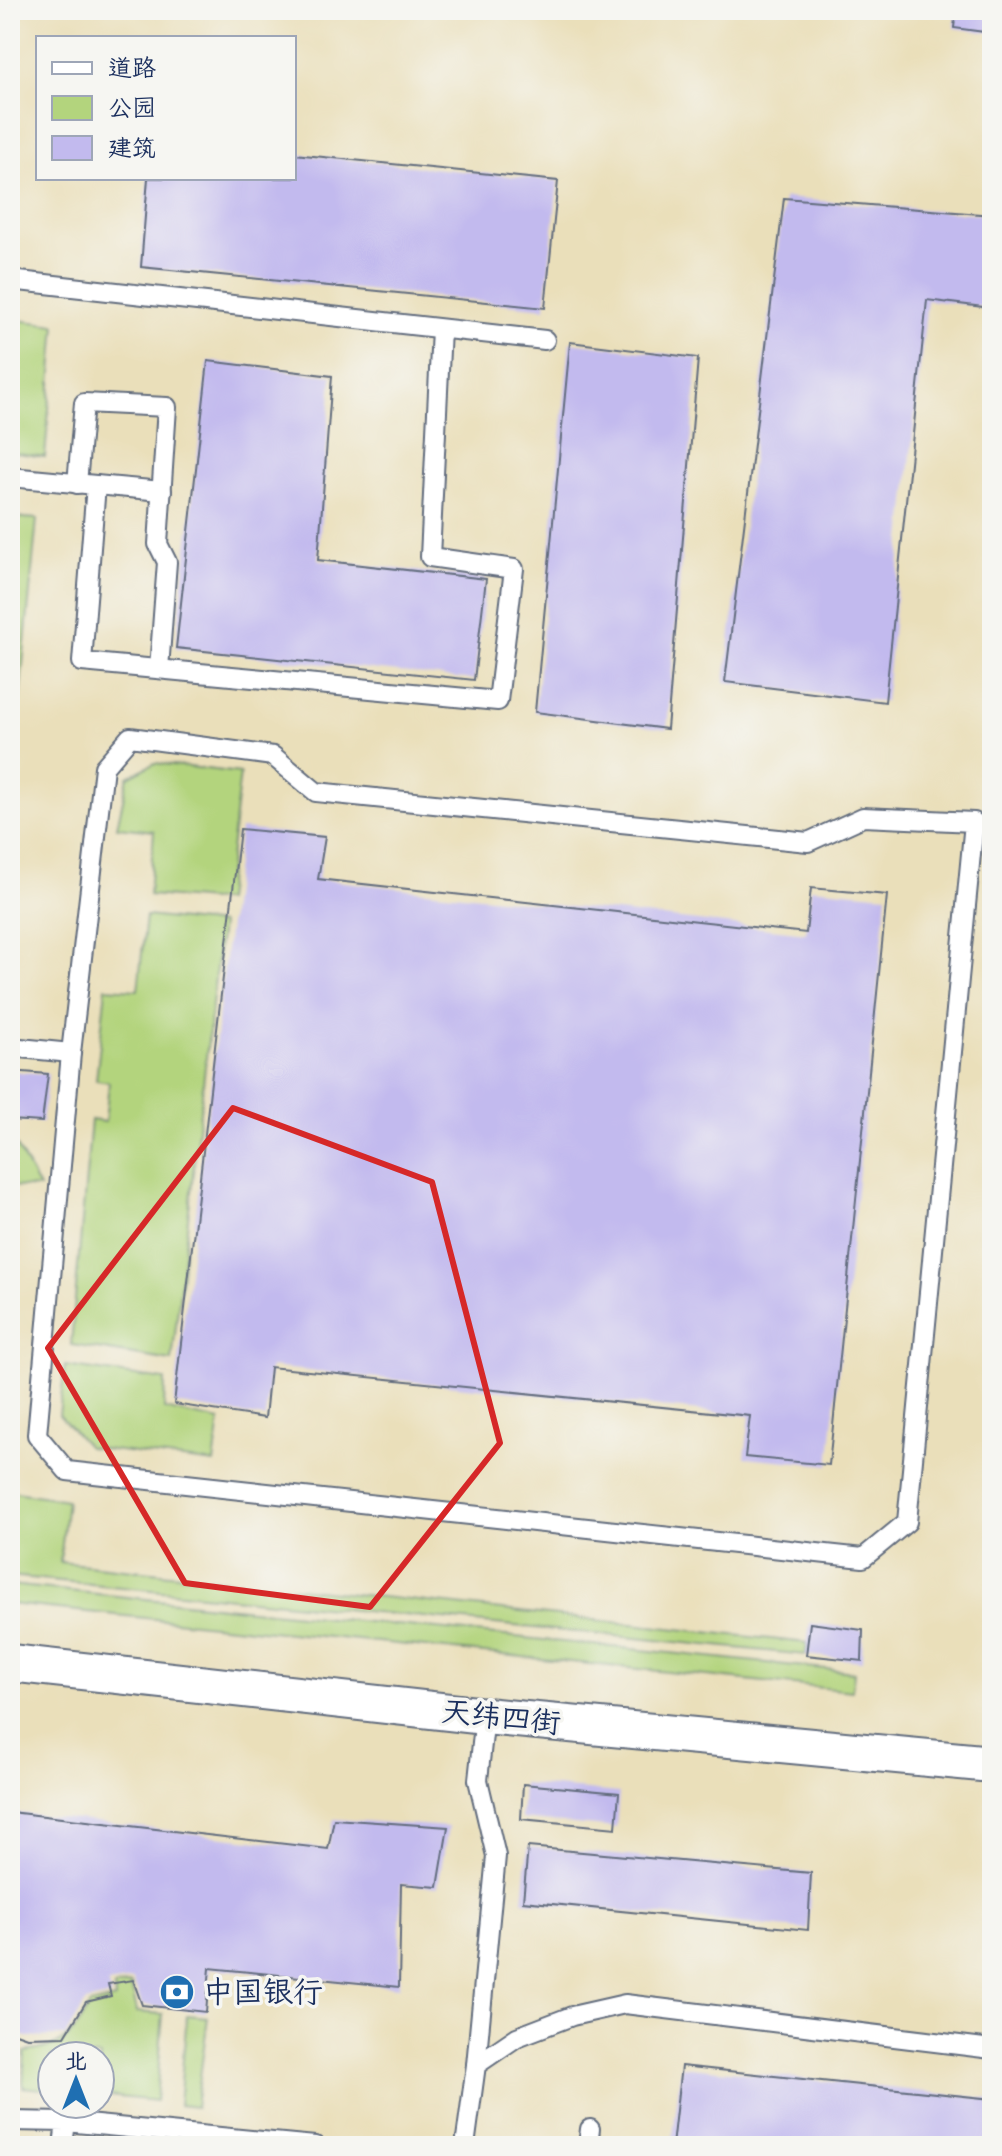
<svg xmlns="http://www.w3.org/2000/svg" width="1002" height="2156" font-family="'Patrick Hand','LXGW WenKai TC',sans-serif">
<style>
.green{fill:#b3d47d;stroke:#67826e;stroke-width:2}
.building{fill:#c2baee}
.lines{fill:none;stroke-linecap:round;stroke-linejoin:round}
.service-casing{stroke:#636d7e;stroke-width:22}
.minor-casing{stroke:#636d7e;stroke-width:40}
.service{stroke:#fff;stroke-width:18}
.minor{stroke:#fff;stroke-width:36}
.marked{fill:none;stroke:#d62828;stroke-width:6;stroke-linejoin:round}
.labels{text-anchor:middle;stroke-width:7;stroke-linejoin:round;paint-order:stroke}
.street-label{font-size:30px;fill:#1b2f5e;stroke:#f6f6f2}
.poi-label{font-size:30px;fill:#1b2f5e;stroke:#f6f6f2;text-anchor:start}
</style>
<rect width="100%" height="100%" fill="#f6f6f2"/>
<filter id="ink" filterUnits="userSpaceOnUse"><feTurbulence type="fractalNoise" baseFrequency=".0125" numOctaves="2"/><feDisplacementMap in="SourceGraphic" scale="16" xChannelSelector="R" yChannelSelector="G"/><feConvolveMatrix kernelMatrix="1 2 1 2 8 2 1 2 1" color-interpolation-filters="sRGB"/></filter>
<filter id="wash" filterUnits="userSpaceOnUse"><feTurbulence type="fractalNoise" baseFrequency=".006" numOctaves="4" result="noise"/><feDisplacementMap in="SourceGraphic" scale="32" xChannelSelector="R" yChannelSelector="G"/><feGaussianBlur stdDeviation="1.8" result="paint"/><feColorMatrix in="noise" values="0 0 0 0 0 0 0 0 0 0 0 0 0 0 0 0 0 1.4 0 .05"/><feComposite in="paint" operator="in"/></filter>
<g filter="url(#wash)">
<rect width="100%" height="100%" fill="#eadfba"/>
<g class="green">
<path d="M 10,319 L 56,325 L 45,457 L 10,452 Z"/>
<path d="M 10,517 L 37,519 L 10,799 Z"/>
<path d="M 155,763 L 240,773 L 225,901 L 149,895 L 154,831 L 117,827 L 128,777 Z"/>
<path d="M 146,916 L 221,924 L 172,1361 L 71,1345 L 91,1120 L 105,1122 L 109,1082 L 96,1080 L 106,988 L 138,990 Z"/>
<path d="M 10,1133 L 39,1188 L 10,1186 Z"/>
<path d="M 65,1366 L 165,1380 L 164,1409 L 220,1421 L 214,1463 L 88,1447 L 59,1415 Z"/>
<path d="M 10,1491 L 67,1500 L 60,1562 L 807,1643 L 806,1655 L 10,1576 Z"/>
<path d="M 10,1585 L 854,1672 L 852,1691 L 10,1604 Z"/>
<path d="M 131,1984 L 137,2012 L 163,2014 L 156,2101 L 100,2095 L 100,2056 L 52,2056 L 52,2090 L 23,2087 L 25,2052 C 64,2047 71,2038 90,2005 L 115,1999 L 114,1987 Z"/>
<path d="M 187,2015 L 208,2017 L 196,2107 L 179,2105 Z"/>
</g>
<g id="blocks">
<g class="building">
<path d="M 956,10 L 992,10 L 992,33 L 954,28 Z"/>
<path d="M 294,154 L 558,181 L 545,308 L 141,267 L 148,178 L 294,178 Z"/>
<path d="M 784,198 L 992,215 L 992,308 L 927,300 L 885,702 L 725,682 Z"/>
<path d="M 570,342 L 698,358 L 667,729 L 535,712 Z"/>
<path d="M 208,361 L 332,376 L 318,560 L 486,579 L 474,680 L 176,648 Z"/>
<path d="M 240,829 L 325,837 L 318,879 L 806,933 L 811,888 L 887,895 L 829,1465 L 745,1457 L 750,1416 L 270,1367 L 265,1418 L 174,1404 Z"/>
<path d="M 10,1071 L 48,1074 L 42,1122 L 10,1120 Z"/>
<path d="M 810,1623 L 863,1630 L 862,1661 L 806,1655 Z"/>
<path d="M 523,1784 L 619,1793 L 616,1828 L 521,1819 Z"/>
<path d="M 10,1812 L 328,1849 L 334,1819 L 448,1827 L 438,1887 L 401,1884 L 399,1987 L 210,1968 L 206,2012 L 142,2005 L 133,1980 L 108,1984 L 111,1996 L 86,2002 L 65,2036 L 27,2037 L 10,2031 Z"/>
<path d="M 528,1847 L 811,1873 L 808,1930 L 523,1901 Z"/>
<path d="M 681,2066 L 992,2099 L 992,2146 L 672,2146 Z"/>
</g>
</g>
</g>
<g filter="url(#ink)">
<use href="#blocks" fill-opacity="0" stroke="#636d7e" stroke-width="2"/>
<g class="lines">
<g class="service-casing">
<g id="service">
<path d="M 10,280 L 545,340"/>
<path d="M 10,477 L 96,485 L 82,662 L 498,701 L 514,569 L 430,557 L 441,329"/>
<path d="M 77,484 L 84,403 L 167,407 L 158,544 L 167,562 L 159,669"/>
<path d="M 96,485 L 162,491"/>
<path d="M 130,737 L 273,756 L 316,792 L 808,842 L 863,817 L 974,822 L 907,1522 L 863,1558 L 67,1471 L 37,1435 L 71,1053 L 104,767 Z"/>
<path d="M 10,1047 L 71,1053"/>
<path d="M 476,2065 L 496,1856 L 478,1780 L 485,1716"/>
<path d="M 10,2121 L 66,2122 L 63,2146"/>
<path d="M 66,2122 L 315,2146"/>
<path d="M 465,2146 L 476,2065 L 517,2037 L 572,2016 L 625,2004 L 992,2049"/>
<path d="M 588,2146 L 590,2129"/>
</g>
</g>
<g class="minor-casing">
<path id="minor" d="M 10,1663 L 485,1716 L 992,1764"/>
</g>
<use href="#service" class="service"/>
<use href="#minor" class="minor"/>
</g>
</g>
<path class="marked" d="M 233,1108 L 432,1182 L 500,1443 L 370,1607 L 185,1583 L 48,1348 Z"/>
<defs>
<g id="bank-disc" transform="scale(1.8)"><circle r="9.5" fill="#1f6fb2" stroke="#f6f6f2"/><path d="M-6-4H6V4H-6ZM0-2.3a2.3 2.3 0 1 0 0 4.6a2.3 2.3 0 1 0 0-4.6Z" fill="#fff"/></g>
</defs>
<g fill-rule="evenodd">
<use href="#bank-disc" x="177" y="1992"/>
</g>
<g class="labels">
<g class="street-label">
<text transform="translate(501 1717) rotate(6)" y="10">天纬四街</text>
</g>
<g class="poi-label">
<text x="203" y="2002">中国银行</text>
</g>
</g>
<rect width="1002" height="2156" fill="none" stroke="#f6f6f2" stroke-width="40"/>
<rect x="36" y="36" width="260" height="144" fill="#f6f6f2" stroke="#9ea6b7" stroke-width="2"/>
<rect x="52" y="62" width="40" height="12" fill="#ffffff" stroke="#9ea6b7" stroke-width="2"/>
<text x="108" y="76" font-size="24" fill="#1b2f5e">道路</text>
<rect x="52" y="96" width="40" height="24" fill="#b3d47d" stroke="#9ea6b7" stroke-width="2"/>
<text x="108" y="116" font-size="24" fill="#1b2f5e">公园</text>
<rect x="52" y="136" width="40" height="24" fill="#c2baee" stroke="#9ea6b7" stroke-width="2"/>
<text x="108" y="156" font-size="24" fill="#1b2f5e">建筑</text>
<g transform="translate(76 2080)"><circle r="38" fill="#f6f6f2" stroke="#9ea6b7" stroke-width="2"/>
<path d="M0-6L14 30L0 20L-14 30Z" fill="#1f6fb2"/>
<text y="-12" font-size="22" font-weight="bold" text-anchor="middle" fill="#1b2f5e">北</text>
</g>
</svg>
